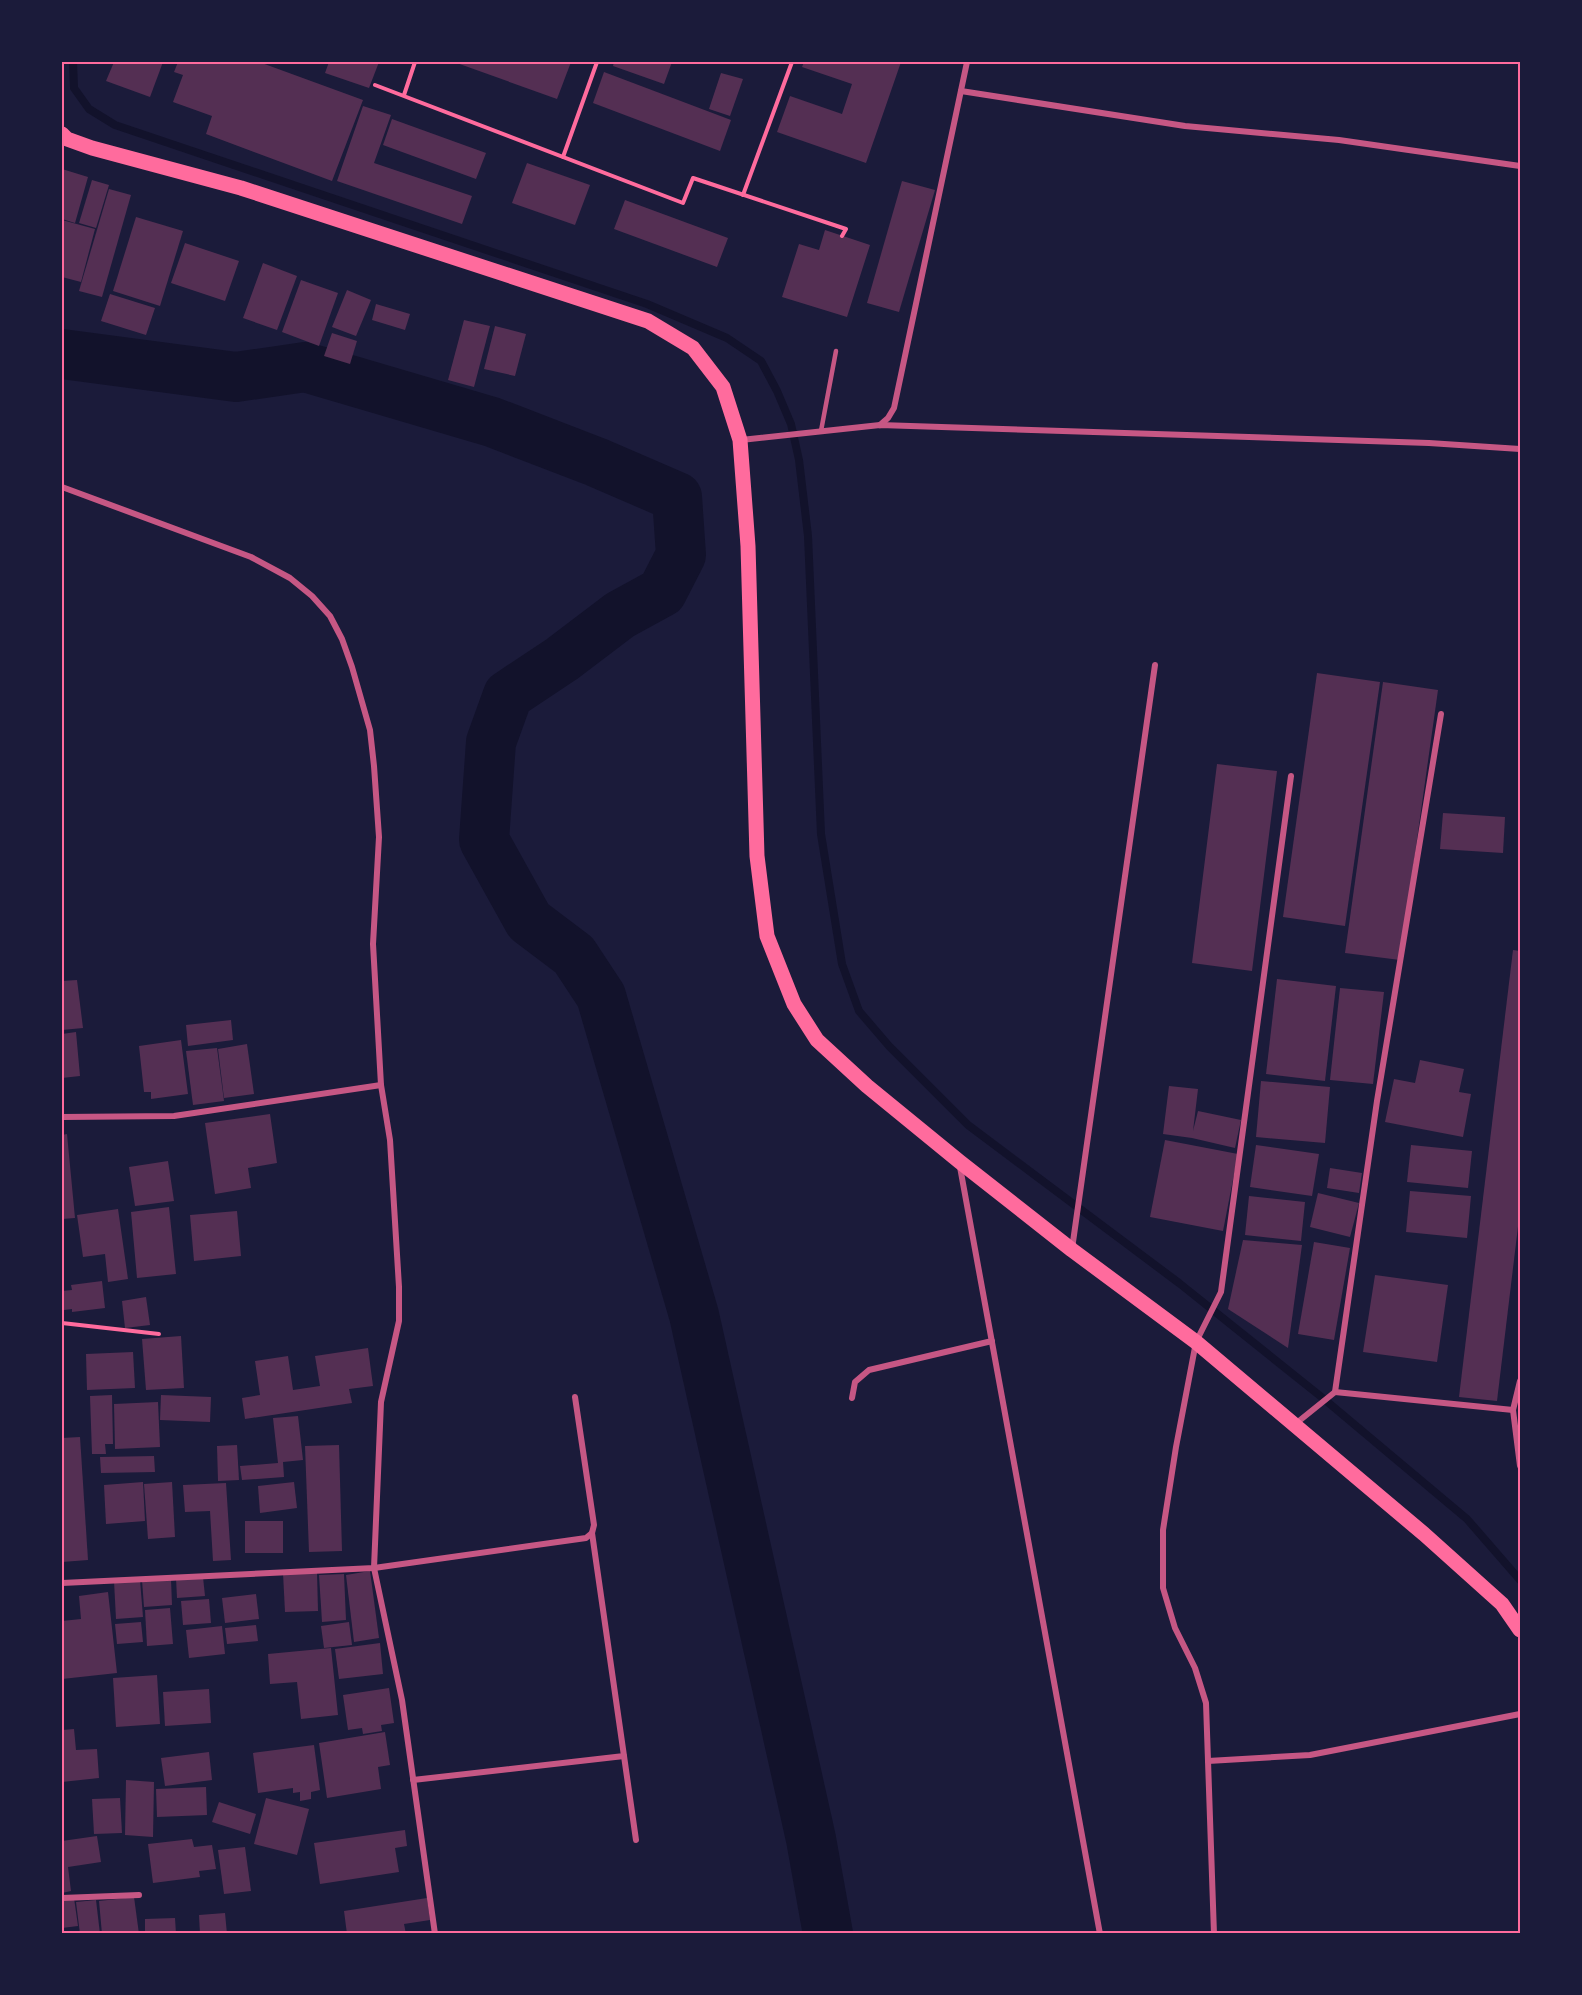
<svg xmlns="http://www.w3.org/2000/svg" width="1582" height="1995" font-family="Signika,sans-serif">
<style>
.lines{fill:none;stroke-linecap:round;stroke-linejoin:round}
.stream{stroke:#12122b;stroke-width:8}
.river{stroke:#12122b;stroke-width:50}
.building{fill:#542f53}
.path{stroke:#ff6b9d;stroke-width:4}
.service{stroke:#c65784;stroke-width:4.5}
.minor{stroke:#c65784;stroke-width:6}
.primary{stroke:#ff6b9d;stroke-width:15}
.neatline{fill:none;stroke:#ff6b9d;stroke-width:2}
</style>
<rect width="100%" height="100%" fill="#1b1b3a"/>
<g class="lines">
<path class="stream" d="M 73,62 L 74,88 L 89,109 L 115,125 L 647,304 L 727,338 L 761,361 L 777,391 L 791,424 L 799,460 L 808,536 L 821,834 L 842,964 L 859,1011 L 889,1046 L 968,1125 L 1179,1283 L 1324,1399 L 1467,1519 L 1520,1580"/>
<path class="river" d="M 62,354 L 236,377 L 305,367 L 492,422 L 596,462 L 677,497 L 681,555 L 662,592 L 620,615 L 562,659 L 508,695 L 491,742 L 484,840 L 529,921 L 574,955 L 601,996 L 694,1315 L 811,1839 L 828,1934"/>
</g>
<g class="building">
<path d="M 114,62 L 163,62 L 150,97 L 106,81 Z"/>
<path d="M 178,62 L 259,62 L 363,100 L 332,181 L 206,134 L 212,116 L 173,102 L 183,75 L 174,72 Z"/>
<path d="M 329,62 L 379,62 L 369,88 L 325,73 Z"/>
<path d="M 454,62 L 571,62 L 557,99 Z"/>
<path d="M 614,62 L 672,62 L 664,84 L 613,66 Z"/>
<path d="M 804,62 L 901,62 L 866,163 L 777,132 L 790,96 L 842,114 L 852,84 L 802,67 Z"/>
<path d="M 604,72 L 731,120 L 720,151 L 593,103 Z"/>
<path d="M 721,73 L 743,79 L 730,116 L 709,109 Z"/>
<path d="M 363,106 L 391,115 L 374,163 L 472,196 L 462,224 L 337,181 Z"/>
<path d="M 392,119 L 486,153 L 476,179 L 383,145 Z"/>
<path d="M 527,163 L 590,185 L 575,225 L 512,203 Z"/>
<path d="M 62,169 L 88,177 L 75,223 L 62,219 Z"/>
<path d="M 92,180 L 109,185 L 96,228 L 79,223 Z"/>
<path d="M 902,181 L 935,190 L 899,312 L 867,303 Z"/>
<path d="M 109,189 L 131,195 L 102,297 L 79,291 Z"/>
<path d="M 625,200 L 728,238 L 717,267 L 614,229 Z"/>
<path d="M 136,217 L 183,231 L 160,306 L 113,291 Z"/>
<path d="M 62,220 L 95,229 L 81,282 L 62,277 Z"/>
<path d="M 825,230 L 870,245 L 847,317 L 782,297 L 799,244 L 819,250 Z"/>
<path d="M 185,243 L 239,261 L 225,301 L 171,283 Z"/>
<path d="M 263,263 L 297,276 L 277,330 L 243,318 Z"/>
<path d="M 301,280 L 338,293 L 319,346 L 282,332 Z"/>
<path d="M 347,290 L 371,300 L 356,336 L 332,327 Z"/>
<path d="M 110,294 L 155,308 L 146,335 L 101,321 Z"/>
<path d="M 376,304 L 410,314 L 405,330 L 372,320 Z"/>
<path d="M 464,320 L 490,326 L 474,387 L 448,380 Z"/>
<path d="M 495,326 L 526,334 L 515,376 L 484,369 Z"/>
<path d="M 332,333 L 357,341 L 350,364 L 324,356 Z"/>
<path d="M 1317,673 L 1380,682 L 1345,926 L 1283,917 Z"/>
<path d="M 1383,682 L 1438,690 L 1400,960 L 1345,953 Z"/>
<path d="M 1217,764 L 1277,771 L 1252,971 L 1192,963 Z"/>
<path d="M 1443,813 L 1505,817 L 1503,853 L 1440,849 Z"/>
<path d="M 1513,950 L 1520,951 L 1520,1210 L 1497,1401 L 1459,1397 Z"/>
<path d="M 1277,979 L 1336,986 L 1325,1081 L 1266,1074 Z"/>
<path d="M 77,980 L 83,1028 L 62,1030 L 62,981 Z"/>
<path d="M 1340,988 L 1384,992 L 1373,1084 L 1330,1080 Z"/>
<path d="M 231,1020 L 233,1040 L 188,1046 L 186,1025 Z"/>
<path d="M 76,1032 L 80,1076 L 62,1078 L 62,1034 Z"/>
<path d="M 181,1040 L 188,1094 L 151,1099 L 151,1092 L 144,1092 L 139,1046 Z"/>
<path d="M 247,1044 L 254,1094 L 224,1098 L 218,1049 Z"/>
<path d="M 217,1048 L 224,1101 L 193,1105 L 186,1051 Z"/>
<path d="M 1420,1060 L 1464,1069 L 1459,1092 L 1471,1094 L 1463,1137 L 1385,1122 L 1394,1079 L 1415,1083 Z"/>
<path d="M 1261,1081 L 1330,1087 L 1325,1143 L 1256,1137 Z"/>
<path d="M 1169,1086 L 1198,1089 L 1193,1131 L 1198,1111 L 1241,1120 L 1235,1148 L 1192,1138 L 1163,1134 Z"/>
<path d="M 270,1114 L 277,1163 L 248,1168 L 251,1188 L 215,1194 L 205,1123 Z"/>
<path d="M 67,1134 L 75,1218 L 62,1219 L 62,1135 Z"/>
<path d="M 1165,1140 L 1238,1154 L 1223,1231 L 1150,1217 Z"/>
<path d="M 1256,1145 L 1319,1154 L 1312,1196 L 1250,1187 Z"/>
<path d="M 1411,1145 L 1472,1151 L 1468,1188 L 1407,1182 Z"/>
<path d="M 168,1161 L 174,1201 L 135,1206 L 129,1167 Z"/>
<path d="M 1330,1168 L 1362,1173 L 1359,1193 L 1327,1188 Z"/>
<path d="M 1410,1191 L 1471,1196 L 1467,1238 L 1406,1232 Z"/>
<path d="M 1318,1193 L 1359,1203 L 1350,1237 L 1310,1227 Z"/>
<path d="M 1249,1196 L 1305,1202 L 1301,1241 L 1245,1235 Z"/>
<path d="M 169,1207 L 176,1274 L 137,1278 L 131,1212 Z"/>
<path d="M 118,1209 L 128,1279 L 108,1282 L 105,1254 L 83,1257 L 77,1215 Z"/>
<path d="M 237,1211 L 241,1256 L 194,1261 L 190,1215 Z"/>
<path d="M 1243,1240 L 1302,1245 L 1288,1348 L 1228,1309 Z"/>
<path d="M 1314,1242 L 1350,1248 L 1334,1340 L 1298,1334 Z"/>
<path d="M 1375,1275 L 1448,1285 L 1437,1362 L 1363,1352 Z"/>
<path d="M 102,1281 L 105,1308 L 72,1312 L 72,1309 L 64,1310 L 62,1291 L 72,1290 L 71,1285 Z"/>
<path d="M 146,1297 L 150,1325 L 125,1328 L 122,1301 Z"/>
<path d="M 181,1336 L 184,1388 L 146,1390 L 142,1339 Z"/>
<path d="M 368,1348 L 373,1386 L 349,1389 L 352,1403 L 245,1419 L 242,1398 L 260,1395 L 255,1361 L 288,1356 L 293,1390 L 320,1386 L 315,1356 Z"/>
<path d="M 133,1352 L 135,1388 L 87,1390 L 86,1354 Z"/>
<path d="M 112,1395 L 113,1444 L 105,1444 L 106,1454 L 92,1454 L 90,1396 Z"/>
<path d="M 161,1395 L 211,1397 L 210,1422 L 160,1420 Z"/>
<path d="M 158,1402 L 160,1447 L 115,1449 L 114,1404 Z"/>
<path d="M 298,1416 L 303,1460 L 283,1462 L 284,1477 L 242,1480 L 240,1466 L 278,1463 L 273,1418 Z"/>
<path d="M 80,1437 L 88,1560 L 62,1562 L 62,1438 Z"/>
<path d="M 237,1445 L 239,1480 L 218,1481 L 217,1446 Z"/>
<path d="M 339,1445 L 342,1551 L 309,1552 L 305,1446 Z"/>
<path d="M 154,1456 L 155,1472 L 101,1473 L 100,1457 Z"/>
<path d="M 143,1482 L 145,1521 L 106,1524 L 104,1485 Z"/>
<path d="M 172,1482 L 175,1537 L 148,1539 L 144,1484 Z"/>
<path d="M 294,1482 L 297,1508 L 260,1513 L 258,1486 Z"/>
<path d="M 226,1483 L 231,1560 L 213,1561 L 210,1511 L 185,1512 L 183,1485 Z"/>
<rect x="245" y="1521" width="38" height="32"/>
<path d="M 370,1571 L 379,1638 L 354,1642 L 346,1575 Z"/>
<path d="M 317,1572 L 318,1611 L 285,1612 L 283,1573 Z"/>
<path d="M 344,1574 L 346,1620 L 322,1622 L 319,1575 Z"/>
<path d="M 203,1577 L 205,1596 L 177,1598 L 176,1578 Z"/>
<path d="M 171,1579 L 172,1605 L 144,1607 L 142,1580 Z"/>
<path d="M 140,1580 L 143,1617 L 116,1619 L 114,1581 Z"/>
<path d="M 108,1592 L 117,1673 L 62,1679 L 62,1621 L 81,1619 L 79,1596 Z"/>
<path d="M 256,1594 L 259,1619 L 225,1623 L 222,1598 Z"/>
<path d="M 209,1599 L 211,1623 L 183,1625 L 181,1601 Z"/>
<path d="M 170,1608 L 173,1644 L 147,1646 L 145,1610 Z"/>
<path d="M 141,1622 L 143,1642 L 117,1644 L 115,1624 Z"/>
<path d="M 349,1622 L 352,1645 L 324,1648 L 321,1626 Z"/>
<path d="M 256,1625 L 258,1641 L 227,1644 L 225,1628 Z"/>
<path d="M 222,1626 L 225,1654 L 189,1658 L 186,1630 Z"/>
<path d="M 380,1643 L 383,1674 L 339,1679 L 335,1649 Z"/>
<path d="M 331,1648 L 338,1715 L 301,1719 L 297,1682 L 270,1684 L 268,1654 Z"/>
<path d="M 157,1675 L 160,1724 L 116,1727 L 113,1678 Z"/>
<path d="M 389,1688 L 394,1723 L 381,1725 L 382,1731 L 363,1734 L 362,1728 L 348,1730 L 343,1695 Z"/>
<path d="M 209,1689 L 211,1723 L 165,1726 L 163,1692 Z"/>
<path d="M 74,1729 L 76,1750 L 97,1749 L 99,1778 L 62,1782 L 62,1730 Z"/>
<path d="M 385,1732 L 390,1765 L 378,1767 L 381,1789 L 327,1798 L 319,1743 Z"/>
<path d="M 314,1745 L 320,1790 L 311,1792 L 311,1799 L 300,1801 L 300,1792 L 293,1793 L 293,1788 L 258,1793 L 253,1753 Z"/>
<path d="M 209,1752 L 212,1780 L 165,1786 L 161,1758 Z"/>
<path d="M 126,1780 L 154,1782 L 153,1837 L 125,1835 Z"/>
<path d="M 206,1787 L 207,1815 L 157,1817 L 156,1789 Z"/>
<path d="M 120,1798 L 122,1833 L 94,1834 L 92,1799 Z"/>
<path d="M 266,1798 L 309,1809 L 297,1855 L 254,1844 Z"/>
<path d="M 219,1802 L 256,1814 L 250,1834 L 212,1822 Z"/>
<path d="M 405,1830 L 407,1846 L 395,1848 L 399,1872 L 320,1884 L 314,1843 Z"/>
<path d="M 97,1836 L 101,1862 L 68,1867 L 71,1891 L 62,1893 L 62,1841 Z"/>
<path d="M 192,1839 L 194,1847 L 212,1845 L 216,1869 L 199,1871 L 200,1877 L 153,1883 L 148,1844 Z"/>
<path d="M 245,1847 L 251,1891 L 224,1894 L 218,1850 Z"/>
<path d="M 134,1897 L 139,1934 L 102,1934 L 99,1901 Z"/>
<path d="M 74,1898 L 78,1926 L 62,1928 L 62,1900 Z"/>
<path d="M 427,1898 L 430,1920 L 404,1924 L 406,1934 L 347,1934 L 344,1911 Z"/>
<path d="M 96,1900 L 100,1934 L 80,1934 L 76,1902 Z"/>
<path d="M 225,1913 L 227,1934 L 200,1934 L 199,1915 Z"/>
<path d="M 175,1918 L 176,1934 L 145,1934 L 145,1919 Z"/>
</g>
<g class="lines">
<g class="path">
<path d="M 375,85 L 683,203 L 693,178 L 846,229 L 842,236"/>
<path d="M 404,95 L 415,62"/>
<path d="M 563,157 L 597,62"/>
<path d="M 743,195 L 792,62"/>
<path d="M 62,1323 L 159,1334"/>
</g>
<path class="service" d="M 821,431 L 836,351"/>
<g class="minor">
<path d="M 961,91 L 1185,126 L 1339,140 L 1520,166"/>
<path d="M 880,425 L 888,418 L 894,408 L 967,62"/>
<path d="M 741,440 L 880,425 L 1429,443 L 1520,449"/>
<path d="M 62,487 L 251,557 L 290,578 L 312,596 L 330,616 L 342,639 L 352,667 L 370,730 L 374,766 L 379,837 L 373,944 L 381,1085 L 390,1140 L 399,1287 L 399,1321 L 381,1402 L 374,1568 L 402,1700 L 435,1934"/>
<path d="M 62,1117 L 174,1116 L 381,1085"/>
<path d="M 960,1167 L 1100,1934"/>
<path d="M 1072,1249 L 1155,665"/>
<path d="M 1520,1381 L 1513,1410 L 1520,1466"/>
<path d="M 1335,1392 L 1513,1410"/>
<path d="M 852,1398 L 855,1382 L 869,1370 L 992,1341"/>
<path d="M 1294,1425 L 1335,1392 L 1377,1101 L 1441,714"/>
<path d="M 62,1583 L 374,1568 L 586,1538 L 592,1533 L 594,1525 L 575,1397"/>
<path d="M 624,1756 L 636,1840"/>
<path d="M 1208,1761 L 1310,1755 L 1520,1714"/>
<path d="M 413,1780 L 624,1756 L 592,1533"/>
<path d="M 62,1898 L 139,1895"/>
<path d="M 1214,1934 L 1206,1703 L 1195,1668 L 1175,1628 L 1163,1588 L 1163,1530 L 1176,1447 L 1196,1342 L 1221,1292 L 1291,776"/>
</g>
<path class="primary" d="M 62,134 L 67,139 L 92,148 L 241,188 L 648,321 L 693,348 L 723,387 L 740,440 L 748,546 L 757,856 L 767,936 L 794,1004 L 817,1040 L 867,1086 L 960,1162 L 1072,1250 L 1196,1342 L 1424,1534 L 1502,1604 L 1520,1630"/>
</g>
<rect width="1582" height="1995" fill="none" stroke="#1b1b3a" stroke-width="126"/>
<rect x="63" y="63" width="1456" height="1869" class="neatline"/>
</svg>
